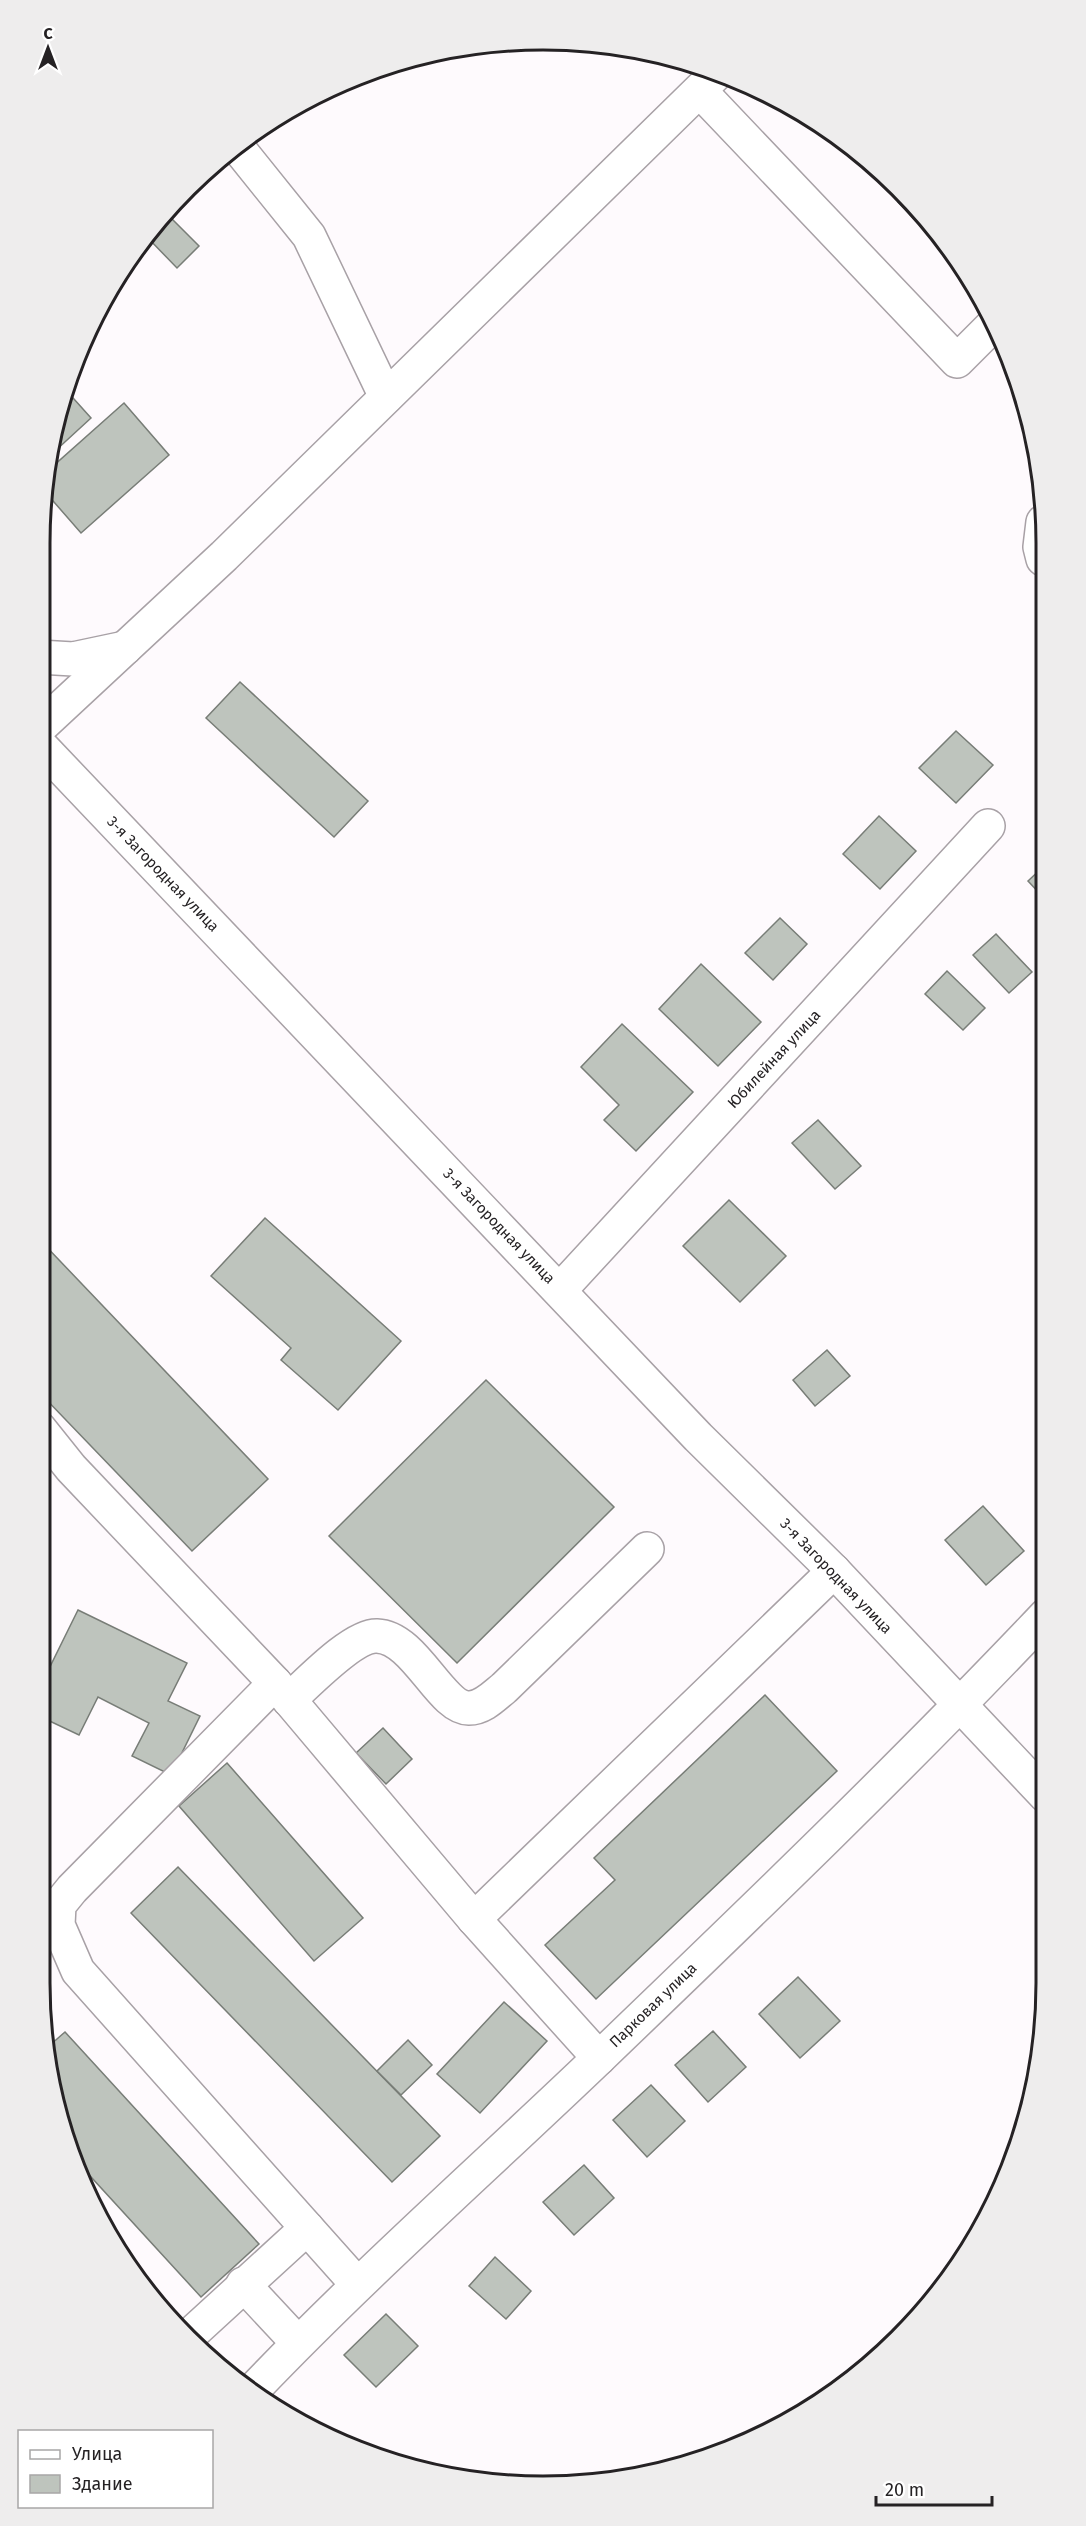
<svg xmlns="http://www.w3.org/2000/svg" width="1086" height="2526" font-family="'Fira Sans',sans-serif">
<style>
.building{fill:#bec4bd;stroke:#787d77;stroke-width:1.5}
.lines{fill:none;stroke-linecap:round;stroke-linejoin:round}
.minor-casing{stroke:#a8a1a6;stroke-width:36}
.major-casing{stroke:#a8a1a6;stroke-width:36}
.minor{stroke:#fff;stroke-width:33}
.major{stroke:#fff;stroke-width:33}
.labels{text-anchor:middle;stroke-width:4.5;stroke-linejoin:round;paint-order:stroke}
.street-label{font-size:15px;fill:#252224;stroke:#fff}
.rim{fill:none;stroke:#252224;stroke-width:3}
</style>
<rect width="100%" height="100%" fill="#fefafd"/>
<g class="building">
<path d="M 905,195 L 922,211 L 954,262 L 898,202 Z"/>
<path d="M 166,213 L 199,246 L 177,268 L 146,236 Z"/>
<path d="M 65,389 L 91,418 L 54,452 Z"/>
<path d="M 124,403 L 169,455 L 81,533 L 47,494 L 51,468 Z"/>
<path d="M 240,682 L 368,801 L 334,837 L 206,718 Z"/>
<path d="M 956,731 L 993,765 L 956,803 L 919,768 Z"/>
<path d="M 879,816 L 916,851 L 880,889 L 843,854 Z"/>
<path d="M 1044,866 L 1044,898 L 1028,881 Z"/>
<path d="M 780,918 L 807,944 L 773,980 L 745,953 Z"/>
<path d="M 996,934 L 1032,972 L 1009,993 L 973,955 Z"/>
<path d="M 701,964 L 761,1022 L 718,1066 L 659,1009 Z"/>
<path d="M 947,971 L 985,1008 L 963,1030 L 925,994 Z"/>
<path d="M 622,1024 L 693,1092 L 636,1151 L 604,1120 L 619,1105 L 581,1067 Z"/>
<path d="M 818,1120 L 861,1166 L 835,1189 L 792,1143 Z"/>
<path d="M 729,1200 L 786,1256 L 740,1302 L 683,1246 Z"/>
<path d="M 265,1218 L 401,1341 L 338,1410 L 281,1360 L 291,1348 L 211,1276 Z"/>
<path d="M 39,1239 L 268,1479 L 192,1551 L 39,1392 Z"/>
<path d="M 827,1350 L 850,1376 L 815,1406 L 793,1380 Z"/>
<path d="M 486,1380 L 614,1507 L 457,1663 L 329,1536 Z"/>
<path d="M 983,1506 L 1024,1551 L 986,1585 L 945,1540 Z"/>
<path d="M 78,1610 L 187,1663 L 168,1701 L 200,1716 L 171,1775 L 132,1756 L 149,1723 L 98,1697 L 79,1735 L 39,1716 L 39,1689 Z"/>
<path d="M 765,1695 L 837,1771 L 596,1999 L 545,1945 L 615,1880 L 594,1858 Z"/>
<path d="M 383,1728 L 412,1759 L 386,1784 L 356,1753 Z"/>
<path d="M 227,1763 L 363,1918 L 314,1961 L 179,1806 Z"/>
<path d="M 178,1867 L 440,2136 L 392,2182 L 131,1913 Z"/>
<path d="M 798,1977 L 840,2021 L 800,2058 L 759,2014 Z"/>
<path d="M 504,2002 L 547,2041 L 480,2113 L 437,2074 Z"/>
<path d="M 713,2031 L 746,2067 L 708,2102 L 675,2065 Z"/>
<path d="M 65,2032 L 259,2244 L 201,2297 L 70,2154 L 66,2145 L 49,2046 Z"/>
<path d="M 408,2040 L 432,2065 L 401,2095 L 377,2071 Z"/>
<path d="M 651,2085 L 685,2121 L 647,2157 L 613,2120 Z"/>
<path d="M 584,2165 L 614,2198 L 574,2235 L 543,2202 Z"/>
<path d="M 495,2257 L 531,2291 L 506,2319 L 469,2286 Z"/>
<path d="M 386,2314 L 418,2346 L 376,2387 L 344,2355 Z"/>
</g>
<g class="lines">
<g class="minor-casing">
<g id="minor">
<path d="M 700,91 L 957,361 L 993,325"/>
<path d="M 235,144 L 309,236 L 386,397"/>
<path d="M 1043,522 L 1040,547 L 1043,559"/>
<path d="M 39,657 L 73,659 L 125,648"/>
<path d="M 39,728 L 224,556 L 718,72"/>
<path d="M 560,1290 L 988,826"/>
<path d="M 39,1428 L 71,1468 L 275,1683 L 474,1919 L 599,2058"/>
<path d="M 275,1683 L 72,1889 L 59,1905 L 58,1925 L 78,1971 L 357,2284"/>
<path d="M 289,1700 C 308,1683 353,1635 377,1636 C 415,1637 441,1709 469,1708 C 483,1708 494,1696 504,1688 L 647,1549"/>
<path d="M 474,1919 L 834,1571"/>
<path d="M 243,2284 L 298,2343"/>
<path d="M 189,2336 L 307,2228"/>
<path d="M 254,2389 C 364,2274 484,2168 599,2058 C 750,1913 902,1767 1046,1615"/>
</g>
</g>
<g class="major-casing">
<path id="major" d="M 39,744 L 698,1437 L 834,1571 L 1046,1796"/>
</g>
<use href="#minor" class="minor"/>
<use href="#major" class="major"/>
</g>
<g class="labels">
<g class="street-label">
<text transform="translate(163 874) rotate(46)" y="5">3-я Загородная улица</text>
<text transform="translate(774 1059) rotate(-47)" y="5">Юбилейная улица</text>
<text transform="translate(499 1226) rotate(46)" y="5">3-я Загородная улица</text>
<text transform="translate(836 1576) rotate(46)" y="5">3-я Загородная улица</text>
<text transform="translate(653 2005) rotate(-44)" y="5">Парковая улица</text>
</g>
</g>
<path d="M0 0H1086V2526H0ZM543 50H543A493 493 0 0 1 1036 543V1983A493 493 0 0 1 543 2476H543A493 493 0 0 1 50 1983V543A493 493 0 0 1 543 50Z" fill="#eeeded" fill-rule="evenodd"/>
<path class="rim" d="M543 50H543A493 493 0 0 1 1036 543V1983A493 493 0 0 1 543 2476H543A493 493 0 0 1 50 1983V543A493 493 0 0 1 543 50Z"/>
<rect x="18" y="2430" width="195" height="78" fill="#ffffff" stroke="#a8a7a7" stroke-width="1.5"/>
<rect x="30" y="2450" width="30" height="9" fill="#ffffff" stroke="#a8a7a7" stroke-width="1.5"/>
<text x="72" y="2460" font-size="18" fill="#252224">Улица</text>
<rect x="30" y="2475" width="30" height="18" fill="#bec4bd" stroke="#a8a7a7" stroke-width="1.5"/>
<text x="72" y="2490" font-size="18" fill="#252224">Здание</text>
<g transform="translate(48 48)" stroke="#ffffff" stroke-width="4.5" paint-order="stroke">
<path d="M0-4.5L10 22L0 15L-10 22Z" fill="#252224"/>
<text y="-9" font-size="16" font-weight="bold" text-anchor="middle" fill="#252224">С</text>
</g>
<path d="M876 2496v9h116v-9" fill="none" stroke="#252224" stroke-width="3"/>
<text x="885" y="2496" font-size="18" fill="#252224" stroke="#ffffff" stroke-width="4.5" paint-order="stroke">20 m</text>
</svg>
